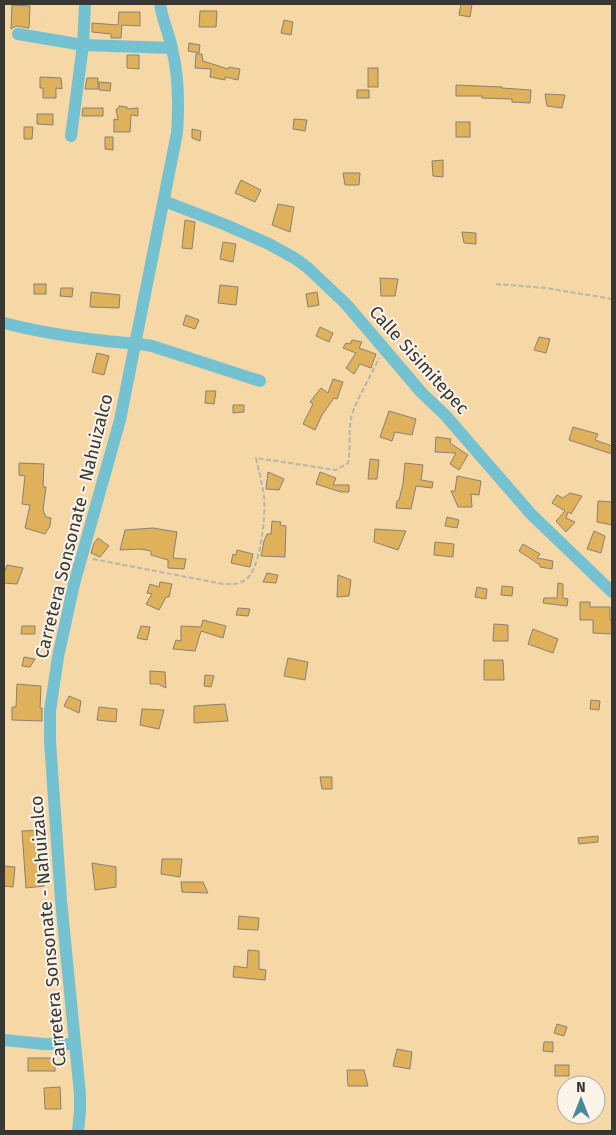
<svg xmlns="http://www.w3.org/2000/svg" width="616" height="1135" font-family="'Fira Sans',sans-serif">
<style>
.green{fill:#f6d8a6;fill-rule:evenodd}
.building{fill:#e0b15b;stroke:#868178}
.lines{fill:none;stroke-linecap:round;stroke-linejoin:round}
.path{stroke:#b9b4ac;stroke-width:2;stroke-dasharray:5 2.5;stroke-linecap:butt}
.minor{stroke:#74c1d2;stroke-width:12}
.labels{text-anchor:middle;stroke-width:4;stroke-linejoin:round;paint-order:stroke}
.street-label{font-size:18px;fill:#393733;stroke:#f9f3e9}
</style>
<rect width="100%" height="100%" fill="#f9f3e9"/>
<path class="green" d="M 4,4 L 612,4 L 612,1131 L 4,1131 ZM 566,1085 L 596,1085 L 596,1115 L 566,1115 Z"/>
<g class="building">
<path d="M 461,4 L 472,4 L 470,17 L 459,15 Z"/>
<path d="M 12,5 L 30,6 L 29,28 L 16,26 L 11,29 Z"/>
<path d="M 200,11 L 217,11 L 216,27 L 199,27 Z"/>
<path d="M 119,12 L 140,12 L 140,26 L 122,25 L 121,38 L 111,38 L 111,34 L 92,32 L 92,23 L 118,25 Z"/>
<path d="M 284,20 L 293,22 L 291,35 L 281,33 Z"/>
<path d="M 189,43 L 200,45 L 199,53 L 188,51 Z"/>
<path d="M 196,54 L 202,54 L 203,61 L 228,69 L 229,67 L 240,69 L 238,80 L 225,77 L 225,80 L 210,77 L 211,69 L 195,68 Z"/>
<path d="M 127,55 L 139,55 L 139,69 L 127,68 Z"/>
<rect x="368" y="68" width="10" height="19"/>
<path d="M 40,77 L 61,78 L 62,89 L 56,88 L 56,98 L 43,98 L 43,88 L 40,88 Z"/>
<path d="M 87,78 L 98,78 L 98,89 L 85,89 Z"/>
<path d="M 99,82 L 111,83 L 110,91 L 99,90 Z"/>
<path d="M 456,85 L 502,87 L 502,88 L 531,90 L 530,103 L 512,102 L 512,99 L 482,98 L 482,96 L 456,96 Z"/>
<rect x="357" y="90" width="12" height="8"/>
<path d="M 545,94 L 565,95 L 562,108 L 547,106 Z"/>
<path d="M 119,106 L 127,107 L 127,109 L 138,108 L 138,116 L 131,115 L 130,132 L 114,132 L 114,119 L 118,120 L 116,109 L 118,109 Z"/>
<path d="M 83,108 L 103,108 L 103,116 L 82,116 Z"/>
<path d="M 37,114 L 53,114 L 53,125 L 37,124 Z"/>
<path d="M 294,119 L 307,120 L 305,131 L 293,129 Z"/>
<rect x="456" y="122" width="14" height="15"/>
<path d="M 24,127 L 33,127 L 32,139 L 24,139 Z"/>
<path d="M 192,129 L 201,131 L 200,141 L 192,138 Z"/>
<path d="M 105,137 L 113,137 L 113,150 L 105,149 Z"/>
<path d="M 443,160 L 443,177 L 433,176 L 432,161 Z"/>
<path d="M 343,173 L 360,173 L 359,185 L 345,185 Z"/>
<path d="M 241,180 L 261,190 L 255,202 L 235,193 Z"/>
<path d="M 278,204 L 294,207 L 290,232 L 272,225 Z"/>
<path d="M 185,220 L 195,222 L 192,249 L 182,248 Z"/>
<path d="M 462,232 L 476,233 L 476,244 L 464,243 Z"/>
<path d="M 223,242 L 236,244 L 233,262 L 220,259 Z"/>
<path d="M 380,278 L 398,279 L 395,296 L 381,296 Z"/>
<rect x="34" y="284" width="12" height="10"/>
<path d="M 220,285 L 238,287 L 236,305 L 218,303 Z"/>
<path d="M 61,288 L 73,288 L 72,297 L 60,296 Z"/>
<path d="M 91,292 L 120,295 L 119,308 L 90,307 Z"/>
<path d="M 317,292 L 319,305 L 308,307 L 306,294 Z"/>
<path d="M 186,315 L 199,320 L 195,329 L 183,325 Z"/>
<path d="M 320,327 L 333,333 L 329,342 L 316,336 Z"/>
<path d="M 539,337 L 550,339 L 546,353 L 534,350 Z"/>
<path d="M 352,340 L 362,342 L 359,348 L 376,354 L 371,368 L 360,364 L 354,374 L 346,368 L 356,353 L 343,348 L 346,343 L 350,344 Z"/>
<path d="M 97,353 L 109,356 L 104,375 L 92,372 Z"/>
<path d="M 333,379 L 343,382 L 337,399 L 334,398 L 322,415 L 315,430 L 303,424 L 313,404 L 310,402 L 321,388 L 328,393 Z"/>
<path d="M 206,391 L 216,391 L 214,404 L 205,403 Z"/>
<path d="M 233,405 L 244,405 L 244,412 L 233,413 Z"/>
<path d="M 389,411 L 416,419 L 412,435 L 395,432 L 392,441 L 380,437 Z"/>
<path d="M 573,427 L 598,434 L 595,440 L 612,446 L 612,454 L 569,440 Z"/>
<path d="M 436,437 L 451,439 L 450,443 L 468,455 L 459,470 L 450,464 L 456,453 L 435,452 Z"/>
<path d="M 370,459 L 379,460 L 377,479 L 368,479 Z"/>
<path d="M 19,463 L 44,464 L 43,487 L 46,487 L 43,510 L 46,517 L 51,518 L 50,526 L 45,534 L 25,528 L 30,505 L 22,504 L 25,476 L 19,475 Z"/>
<path d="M 405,463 L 423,465 L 421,480 L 433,482 L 432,488 L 416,486 L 411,509 L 396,508 L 397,501 L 399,500 L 403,484 Z"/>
<path d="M 268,472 L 284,479 L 279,490 L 266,489 Z"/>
<path d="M 320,472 L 336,478 L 333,485 L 349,485 L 349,492 L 341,492 L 316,484 Z"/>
<path d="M 457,476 L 481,481 L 479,495 L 471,494 L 472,507 L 458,507 L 451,491 L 455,491 Z"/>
<path d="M 570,493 L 582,496 L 571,514 L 568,512 L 566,518 L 575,522 L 566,532 L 556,521 L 565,511 L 552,503 L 557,495 L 563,498 Z"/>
<path d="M 598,501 L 612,502 L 612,525 L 597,522 Z"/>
<path d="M 447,517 L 459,520 L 457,528 L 445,526 Z"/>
<path d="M 272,521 L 281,522 L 280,525 L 286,526 L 285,557 L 261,556 L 264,541 L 267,534 L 271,534 Z"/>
<path d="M 153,528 L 177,532 L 173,558 L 186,559 L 184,569 L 168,568 L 168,560 L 151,555 L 151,551 L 140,549 L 120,550 L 125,530 Z"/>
<path d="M 375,529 L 406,531 L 398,550 L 374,542 Z"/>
<path d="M 594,531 L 605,536 L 601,553 L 587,549 Z"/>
<path d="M 98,538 L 109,546 L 100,557 L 91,553 L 94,543 Z"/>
<path d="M 435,542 L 454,544 L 453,557 L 434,555 Z"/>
<path d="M 523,544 L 540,554 L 537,558 L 553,561 L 552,569 L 540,567 L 540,565 L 519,551 Z"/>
<path d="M 237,550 L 253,554 L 250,567 L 231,563 L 233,554 L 236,555 Z"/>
<path d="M 7,565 L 23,568 L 17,584 L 4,583 L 4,574 Z"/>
<path d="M 267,573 L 278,575 L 276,583 L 263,582 Z"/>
<path d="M 338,575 L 351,580 L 349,596 L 337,597 Z"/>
<path d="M 160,582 L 172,584 L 169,597 L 166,597 L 159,610 L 146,604 L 152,594 L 147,593 L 150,584 L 159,587 Z"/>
<path d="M 558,583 L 563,584 L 563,598 L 568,599 L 567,606 L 543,603 L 544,598 L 557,598 Z"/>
<path d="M 502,586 L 513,587 L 512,596 L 501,595 Z"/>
<path d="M 477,587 L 487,589 L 486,599 L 475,597 Z"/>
<path d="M 580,602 L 590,602 L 590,607 L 610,607 L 610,620 L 612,620 L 612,634 L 593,633 L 593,620 L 580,620 Z"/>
<path d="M 238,608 L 250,609 L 248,616 L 236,615 Z"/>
<path d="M 203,620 L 226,626 L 223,638 L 201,631 L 195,651 L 173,649 L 176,640 L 181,641 L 181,626 L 201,627 Z"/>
<path d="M 494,624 L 508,625 L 508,641 L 493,641 Z"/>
<path d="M 22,626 L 35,626 L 35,634 L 21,634 Z"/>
<path d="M 141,626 L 150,627 L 147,640 L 137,638 Z"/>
<path d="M 533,629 L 558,639 L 553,653 L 528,644 Z"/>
<path d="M 24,657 L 35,659 L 30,667 L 22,666 Z"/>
<path d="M 288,658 L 308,662 L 305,680 L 284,676 Z"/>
<path d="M 484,660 L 503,660 L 504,680 L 484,680 Z"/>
<path d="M 150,671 L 165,672 L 166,688 L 158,684 L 150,684 Z"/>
<path d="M 205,675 L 214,676 L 211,687 L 204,686 Z"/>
<path d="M 17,684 L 41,686 L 40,708 L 42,708 L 42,721 L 12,720 L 12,707 L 16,707 Z"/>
<path d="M 69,696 L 81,701 L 79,713 L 64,706 Z"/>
<path d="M 591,700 L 600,701 L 599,710 L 590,709 Z"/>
<path d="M 225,704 L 228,721 L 194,723 L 194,706 Z"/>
<path d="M 99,707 L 117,709 L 116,722 L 97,720 Z"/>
<path d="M 142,709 L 164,710 L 159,729 L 140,725 Z"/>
<path d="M 320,777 L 332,777 L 332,789 L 322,789 Z"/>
<path d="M 41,830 L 44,886 L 26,888 L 22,831 Z"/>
<path d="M 598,836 L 598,842 L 579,844 L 578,838 Z"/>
<path d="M 162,859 L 182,859 L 180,877 L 161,874 Z"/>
<path d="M 92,863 L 116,867 L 116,887 L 95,890 Z"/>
<path d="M 4,866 L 15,867 L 13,887 L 4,886 Z"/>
<path d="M 181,882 L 203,882 L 208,893 L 182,892 Z"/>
<path d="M 239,916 L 259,918 L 258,930 L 238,929 Z"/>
<path d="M 248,950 L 259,951 L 259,969 L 266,970 L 265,980 L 233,977 L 234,966 L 247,968 Z"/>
<path d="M 557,1024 L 567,1027 L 564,1036 L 554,1033 Z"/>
<path d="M 544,1042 L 553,1042 L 553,1052 L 543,1051 Z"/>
<path d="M 397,1049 L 412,1052 L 410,1069 L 393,1066 Z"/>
<rect x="28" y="1058" width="27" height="13"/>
<rect x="555" y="1065" width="14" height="11"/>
<path d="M 347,1070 L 364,1070 L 368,1086 L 348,1086 Z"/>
<path d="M 60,1087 L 61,1109 L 45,1109 L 44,1088 Z"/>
</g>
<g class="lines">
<g class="path">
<path d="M 496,284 L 546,288 L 612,299"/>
<path d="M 93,559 L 223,584 C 231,584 238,585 245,580 C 261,571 266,513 264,496 C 262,483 259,471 256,458 L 336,470 L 348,463 C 351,448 348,434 351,419 C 354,403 372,374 379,358"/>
</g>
<g class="minor">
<path d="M 18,34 L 83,45 L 172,48"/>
<path d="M 71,136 L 83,45 L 85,4"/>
<path d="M 164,201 L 226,225 L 269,244 L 296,259 L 308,268 L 346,304 L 421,392 L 446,416 L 531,514 L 612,592"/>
<path d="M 4,323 C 38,332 72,337 106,341 C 122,343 137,343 152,346 L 260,381"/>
<path d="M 4,1040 L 44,1044 L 75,1044"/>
<path d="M 78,1131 L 80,1111 L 80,1094 L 61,900 L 50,741 L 50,711 L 58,657 L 74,584 L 120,420 L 177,133 C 179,105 179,76 172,49 C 169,33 162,19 160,4"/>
</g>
</g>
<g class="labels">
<g class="street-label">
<text transform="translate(419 360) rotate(48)" y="6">Calle Sisimitepec</text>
<text transform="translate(74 526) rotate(-76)" y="6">Carretera Sonsonate - Nahuizalco</text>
<text transform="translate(48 931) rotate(-95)" y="6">Carretera Sonsonate - Nahuizalco</text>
</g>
</g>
<rect width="616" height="1135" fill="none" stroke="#393733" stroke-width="10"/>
<g transform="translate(581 1100)"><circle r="24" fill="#f9f3e9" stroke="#aca8a0"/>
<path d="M0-4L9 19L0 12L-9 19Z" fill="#478a99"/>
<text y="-8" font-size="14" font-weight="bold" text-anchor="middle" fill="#393733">N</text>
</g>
</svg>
